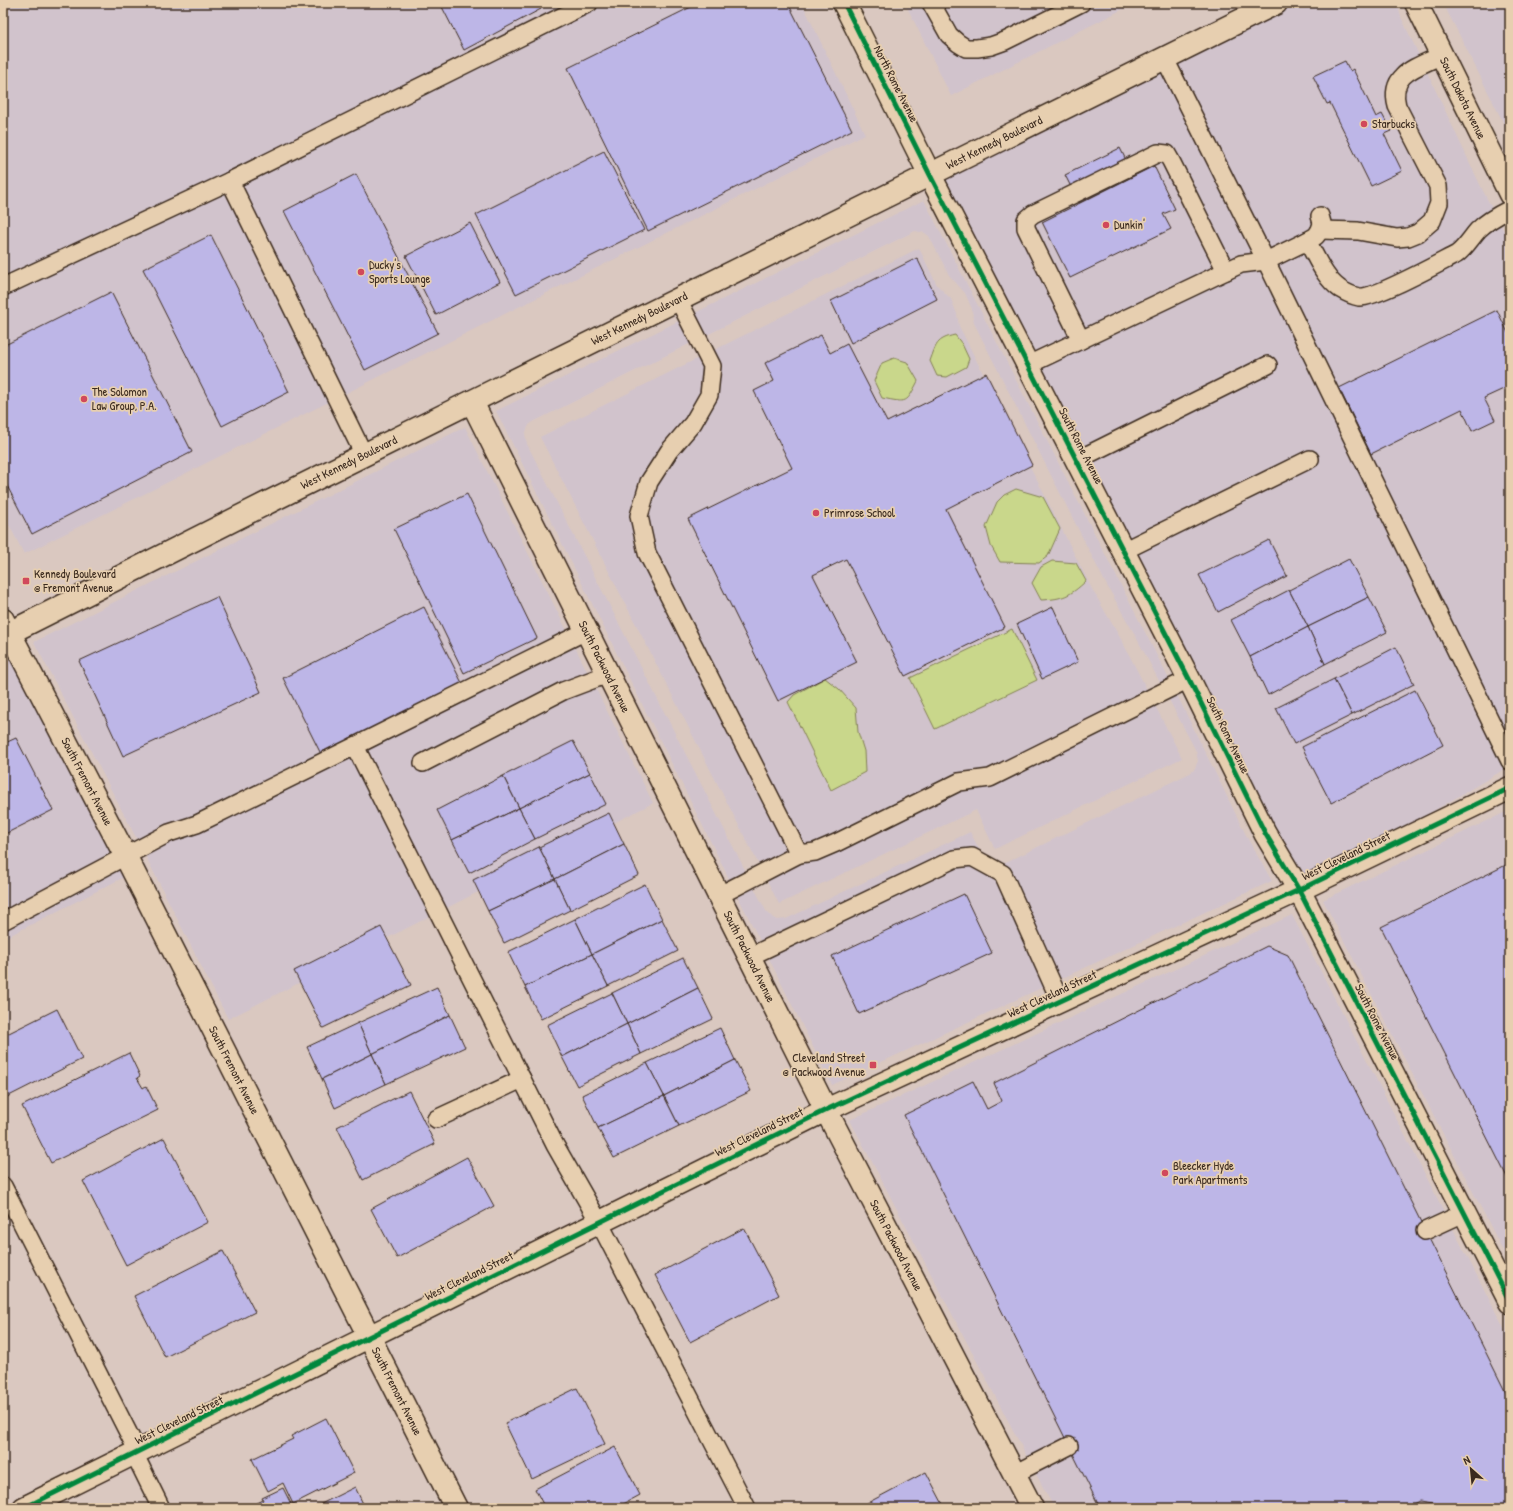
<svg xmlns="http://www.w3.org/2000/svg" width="1513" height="1511" font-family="'Patrick Hand',sans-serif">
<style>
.built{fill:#d1c3cc;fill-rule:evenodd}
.park{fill:#c9d78b;stroke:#828054}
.building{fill:#bdb6e7;stroke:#3b2a1e}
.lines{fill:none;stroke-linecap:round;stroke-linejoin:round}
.lane-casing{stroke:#3b2a1e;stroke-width:20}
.street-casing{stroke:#3b2a1e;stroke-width:25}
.secondary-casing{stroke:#3b2a1e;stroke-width:25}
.primary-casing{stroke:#3b2a1e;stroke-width:25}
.lane{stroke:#e7cfb0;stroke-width:17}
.street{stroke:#e7cfb0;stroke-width:22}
.secondary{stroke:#e7cfb0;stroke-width:22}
.primary{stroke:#e7cfb0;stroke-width:22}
.cycleway-casing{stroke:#e7cfb0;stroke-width:8}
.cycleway{stroke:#00873e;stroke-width:5}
.poi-dot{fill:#d1495b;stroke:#e7cfb0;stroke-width:1.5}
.labels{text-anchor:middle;stroke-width:3.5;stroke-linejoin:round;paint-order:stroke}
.street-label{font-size:12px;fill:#3b2a1e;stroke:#e7cfb0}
.poi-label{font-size:12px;fill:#3b2a1e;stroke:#e7cfb0;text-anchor:start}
</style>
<rect width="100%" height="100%" fill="#dac8c0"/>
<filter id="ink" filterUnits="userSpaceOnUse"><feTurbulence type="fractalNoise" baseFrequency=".025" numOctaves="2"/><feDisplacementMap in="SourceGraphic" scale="8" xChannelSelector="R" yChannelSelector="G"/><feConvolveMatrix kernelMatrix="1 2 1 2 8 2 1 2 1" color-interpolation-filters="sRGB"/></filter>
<g filter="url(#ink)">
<g class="built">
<path d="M 3,3 L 802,3 L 865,134 L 24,554 L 3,513 Z"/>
<path d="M 905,3 L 1135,3 L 951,96 Z"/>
<path d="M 1276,3 L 1397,3 L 1401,17 L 1483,191 L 1510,243 L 1510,766 L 1299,890 L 930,175 Z"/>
<path d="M 1443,3 L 1510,3 L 1510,136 L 1464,44 Z"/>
<path d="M 924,200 L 1173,687 L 1249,841 L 1272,881 L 832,1085 L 496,411 ZM 915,231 L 925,233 L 929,236 L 949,275 L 965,293 L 972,309 L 974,323 L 1105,582 L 1135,635 L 1196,751 L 1198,761 L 1194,770 L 1190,773 L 1003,864 L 985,860 L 970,832 L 786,919 L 777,920 L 773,918 L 766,911 L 527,444 L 525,434 L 529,425 L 533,422 Z"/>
<path d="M 919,248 L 937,285 L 951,299 L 957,314 L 959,326 L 1092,589 L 1122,641 L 1182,758 L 995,849 L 976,810 L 779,904 L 540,437 Z"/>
<path d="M 465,427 L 653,803 L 228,1019 L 142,849 L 34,642 Z"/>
<path d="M 3,636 L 132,873 L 3,939 Z"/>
<path d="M 1510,810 L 1510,1264 L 1323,900 Z"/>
<path d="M 1292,915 L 1510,1340 L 1510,1508 L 1054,1508 L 850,1120 Z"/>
</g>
<g class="park">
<path d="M 955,335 L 962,344 L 969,359 L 966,367 L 947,377 L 937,376 L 930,361 C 936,345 936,339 955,335 Z"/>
<path d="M 894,358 L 907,362 L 918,381 C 906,404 908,403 882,398 L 874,381 L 882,363 Z"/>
<path d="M 1016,489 L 1043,497 L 1060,529 L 1048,556 L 1039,563 L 1000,562 L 991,546 L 986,527 L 997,502 L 1004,495 Z"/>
<path d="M 1052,561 L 1076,563 L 1086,581 C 1070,596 1063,599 1041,600 L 1032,583 L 1041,567 Z"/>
<path d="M 1012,629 L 1037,680 L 935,729 L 910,678 Z"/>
<path d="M 825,678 L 839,689 L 856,708 L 858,732 L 864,751 L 865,772 L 831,790 L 788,702 L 794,695 Z"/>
</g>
<g class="building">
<path d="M 440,3 L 538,3 L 541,9 L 464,50 Z"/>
<path d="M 699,3 L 788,3 L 852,130 L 648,231 L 568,68 Z"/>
<path d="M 1345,61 L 1350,71 L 1353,69 L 1376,117 L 1382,114 L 1391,131 L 1384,134 L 1402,171 L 1371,186 L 1330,103 L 1327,104 L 1313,76 Z"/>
<path d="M 1120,148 L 1134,176 L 1079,203 L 1065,175 Z"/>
<path d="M 604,151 L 644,230 L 516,294 L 476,215 Z"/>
<path d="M 1154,166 L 1175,209 L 1163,214 L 1171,229 L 1070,278 L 1042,222 Z"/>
<path d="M 356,174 L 438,333 L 365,370 L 284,211 Z"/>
<path d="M 470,223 L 500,282 L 436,315 L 406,256 Z"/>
<path d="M 211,235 L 289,392 L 222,426 L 143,269 Z"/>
<path d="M 917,258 L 937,299 L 851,343 L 831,301 Z"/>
<path d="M 111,292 L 192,452 L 32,534 L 3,478 L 3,346 Z"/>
<path d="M 1497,310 L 1510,337 L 1510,386 L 1484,398 L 1495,420 L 1472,431 L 1462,409 L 1371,454 L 1339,388 Z"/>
<path d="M 821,335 L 830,353 L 847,344 L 887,422 L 986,373 L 1032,465 L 946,509 L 1005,627 L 905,676 L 846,559 L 813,575 L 857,662 L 778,701 L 688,519 L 792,468 L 754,391 L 774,381 L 765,363 Z"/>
<path d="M 467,494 L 537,638 L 464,673 L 394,529 Z"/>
<path d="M 1269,540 L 1287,576 L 1218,612 L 1199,575 Z"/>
<path d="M 1349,559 L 1369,597 L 1308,627 L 1289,590 Z"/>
<path d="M 1289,590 L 1308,627 L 1250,657 L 1231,620 Z"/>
<path d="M 217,597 L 261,692 L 123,756 L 79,661 Z"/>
<path d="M 1369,597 L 1387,632 L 1325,664 L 1308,627 Z"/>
<path d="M 424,607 L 462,683 L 321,754 L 283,678 Z"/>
<path d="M 1053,607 L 1078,662 L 1042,679 L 1017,624 Z"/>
<path d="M 1308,627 L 1325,664 L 1268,695 L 1250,657 Z"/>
<path d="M 1396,647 L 1414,684 L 1352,715 L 1334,679 Z"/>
<path d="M 1334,679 L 1352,715 L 1294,744 L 1276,708 Z"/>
<path d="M 1415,690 L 1443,745 L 1331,803 L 1302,747 Z"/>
<path d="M 16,738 L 53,810 L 3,835 L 3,744 Z"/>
<path d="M 573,741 L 590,773 L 519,808 L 503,776 Z"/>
<path d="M 590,773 L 606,804 L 535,839 L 519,808 Z"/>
<path d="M 503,776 L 519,808 L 452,840 L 437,810 Z"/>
<path d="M 519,808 L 535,839 L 469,873 L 452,840 Z"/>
<path d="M 609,813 L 624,844 L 555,879 L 539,847 Z"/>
<path d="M 624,844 L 639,875 L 570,910 L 555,879 Z"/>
<path d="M 539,847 L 555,879 L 488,911 L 473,880 Z"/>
<path d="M 1510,863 L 1510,1183 L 1381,927 Z"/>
<path d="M 555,879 L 570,910 L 504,943 L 488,911 Z"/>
<path d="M 645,884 L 662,919 L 592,954 L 575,919 Z"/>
<path d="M 964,894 L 992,953 L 859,1014 L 832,956 Z"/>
<path d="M 575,919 L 592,954 L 525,987 L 508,952 Z"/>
<path d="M 662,919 L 678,951 L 608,986 L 592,954 Z"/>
<path d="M 381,927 L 411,985 L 323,1028 L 294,971 Z"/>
<path d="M 1267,946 L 1288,955 L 1510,1401 L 1510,1508 L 1441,1508 L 1440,1504 L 1420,1501 L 1406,1508 L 1100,1508 L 904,1115 L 973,1081 L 987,1109 L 1002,1101 L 994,1083 Z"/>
<path d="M 592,954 L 608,986 L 541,1019 L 525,987 Z"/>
<path d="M 683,958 L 698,988 L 627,1024 L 612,993 Z"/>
<path d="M 437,987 L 450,1015 L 372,1054 L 358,1023 Z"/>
<path d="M 698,988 L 713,1019 L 641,1054 L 627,1024 Z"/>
<path d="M 612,993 L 627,1024 L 562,1057 L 547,1025 Z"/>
<path d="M 57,1009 L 82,1059 L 3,1099 L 3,1036 Z"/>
<path d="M 450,1015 L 465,1047 L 386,1084 L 372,1054 Z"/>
<path d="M 358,1023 L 372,1054 L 322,1079 L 307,1047 Z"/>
<path d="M 627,1024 L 641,1054 L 577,1086 L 562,1057 Z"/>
<path d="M 720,1028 L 735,1060 L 664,1096 L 647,1063 Z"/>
<path d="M 129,1053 L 140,1076 L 137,1078 L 143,1088 L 146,1086 L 158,1110 L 51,1163 L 22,1106 Z"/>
<path d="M 372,1054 L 386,1084 L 335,1108 L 322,1079 Z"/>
<path d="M 735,1060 L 751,1091 L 679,1126 L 664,1096 Z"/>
<path d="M 647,1063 L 664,1096 L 598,1128 L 582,1095 Z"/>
<path d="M 409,1091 L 435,1144 L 363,1180 L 337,1127 Z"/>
<path d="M 664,1096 L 679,1126 L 614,1158 L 598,1128 Z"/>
<path d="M 164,1138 L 208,1222 L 126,1265 L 83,1181 Z"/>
<path d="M 467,1157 L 494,1206 L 397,1258 L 371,1209 Z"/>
<path d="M 744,1228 L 779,1295 L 690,1342 L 655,1275 Z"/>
<path d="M 223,1251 L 255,1312 L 165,1357 L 134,1296 Z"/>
<path d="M 577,1388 L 605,1444 L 532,1479 L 505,1423 Z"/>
<path d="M 326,1418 L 354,1473 L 293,1504 L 283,1483 L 268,1491 L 252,1459 L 293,1439 L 291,1436 Z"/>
<path d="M 615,1447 L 640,1495 L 616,1508 L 545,1508 L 535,1489 Z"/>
<path d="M 926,1472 L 945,1508 L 858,1508 Z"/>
<path d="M 355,1487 L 365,1508 L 313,1508 Z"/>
<path d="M 283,1488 L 293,1508 L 248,1508 L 263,1500 L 262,1498 Z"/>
</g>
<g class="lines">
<g class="lane-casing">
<g id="lane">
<path d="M 931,3 L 949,35 L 958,43 L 966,48 L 977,48 L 991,46 L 1005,41 L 1081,3"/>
<path d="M 1164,57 L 1266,261 L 1510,761"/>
<path d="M 230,181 L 364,455"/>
<path d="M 1320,230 L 1358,231 L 1397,238 L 1408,237 L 1418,233 L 1432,221 L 1439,203 L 1438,186 L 1397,106 C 1388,73 1418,67 1442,55"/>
<path d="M 1307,241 C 1316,256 1324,278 1340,289 C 1345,292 1353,296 1359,297 C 1374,299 1439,263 1457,254 C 1466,247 1470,239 1478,230 C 1487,221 1498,215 1510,209"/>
<path d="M 3,287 L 230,181 L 589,3"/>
<path d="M 678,299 L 712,366 L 709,395 L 693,423 L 669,451 L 649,482 L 639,516 L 647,553 L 799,854 L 718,896"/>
<path d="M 1081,340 L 1026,228 L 1026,220 L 1033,214 L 1158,153 L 1167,154 L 1171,161 L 1226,271"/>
<path d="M 1028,365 L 1226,271 L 1241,264 L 1266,261 L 1307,241 L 1316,236 L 1320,230 L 1322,223 L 1320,216"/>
<path d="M 1077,460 L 1268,365"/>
<path d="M 1123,551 L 1310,459"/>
<path d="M 355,746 L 586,631"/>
<path d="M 423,763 L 563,691 L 608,674"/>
<path d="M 799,854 L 815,852 L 836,843 L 959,782 L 990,778 L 1189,679"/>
<path d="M 3,921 L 169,833 L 197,824 L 355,746 L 555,1145 L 599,1222 L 747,1508"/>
<path d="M 749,957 L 954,859 L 972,857 L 1003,874 L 1060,1001"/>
<path d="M 436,1119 L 522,1079"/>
<path d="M 3,1186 L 138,1452"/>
<path d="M 1425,1231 L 1464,1213"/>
<path d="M 134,1453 L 161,1508"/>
<path d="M 1014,1474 L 1069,1446"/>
</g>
</g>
<g class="street-casing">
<g id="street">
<path id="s1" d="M 1416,3 L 1510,194"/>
<path d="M 930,175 L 1189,679 L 1265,833 L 1299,890 L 1510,1302"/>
<path id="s2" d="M 472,402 L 826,1110 L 1032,1508"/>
<path id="s3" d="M 3,620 L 126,857 L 456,1508"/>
</g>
</g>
<g class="secondary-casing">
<g id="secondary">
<path d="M 844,3 L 930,175"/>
<path d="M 24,1508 L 826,1110 L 1299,890 L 1510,788"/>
</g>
</g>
<g class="primary-casing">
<g id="primary">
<path id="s4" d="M 3,636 L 271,501 L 1276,3"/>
</g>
</g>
<use href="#lane" class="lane"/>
<use href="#street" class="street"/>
<use href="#secondary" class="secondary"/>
<use href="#primary" class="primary"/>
<g class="cycleway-casing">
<g id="cycleway">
<path d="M 844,3 L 930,175 L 1189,679 L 1265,833 L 1299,890 L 1510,1302"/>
<path d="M 24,1508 L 826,1110 L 1299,890 L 1510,788"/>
</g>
</g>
<use href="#cycleway" class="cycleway"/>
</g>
</g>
<g class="poi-dot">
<circle cx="1364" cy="124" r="4"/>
<circle cx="1106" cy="225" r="4"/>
<circle cx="361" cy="272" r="4"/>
<circle cx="84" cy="399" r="4"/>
<circle cx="816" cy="513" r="4"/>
<rect x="22" y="577" width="8" height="8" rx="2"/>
<rect x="869" y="1061" width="8" height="8" rx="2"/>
<circle cx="1165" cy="1173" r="4"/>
</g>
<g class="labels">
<g class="street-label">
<text transform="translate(896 84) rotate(63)" y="4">North Rome Avenue</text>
<text dy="4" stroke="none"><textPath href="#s1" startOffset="106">South Dakota Avenue</textPath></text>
<text dy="4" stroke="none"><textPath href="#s4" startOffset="1107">West Kennedy Boulevard</textPath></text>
<text dy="4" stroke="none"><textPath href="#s4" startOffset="711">West Kennedy Boulevard</textPath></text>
<text transform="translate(1081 446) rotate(63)" y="4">South Rome Avenue</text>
<text dy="4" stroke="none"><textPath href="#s4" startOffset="387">West Kennedy Boulevard</textPath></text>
<text dy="4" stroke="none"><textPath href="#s2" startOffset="296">South Packwood Avenue</textPath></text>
<text transform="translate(1228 735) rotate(64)" y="4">South Rome Avenue</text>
<text dy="4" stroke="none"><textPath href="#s3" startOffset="182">South Fremont Avenue</textPath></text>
<text transform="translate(1346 856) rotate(-26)" y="4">West Cleveland Street</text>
<text dy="4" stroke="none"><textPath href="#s2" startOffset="620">South Packwood Avenue</textPath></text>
<text transform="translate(1052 994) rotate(-25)" y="4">West Cleveland Street</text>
<text transform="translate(1377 1022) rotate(63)" y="4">South Rome Avenue</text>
<text dy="4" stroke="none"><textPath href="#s3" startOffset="506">South Fremont Avenue</textPath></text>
<text transform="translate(759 1132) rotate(-26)" y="4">West Cleveland Street</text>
<text dy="4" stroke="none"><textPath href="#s2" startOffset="944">South Packwood Avenue</textPath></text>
<text transform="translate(469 1276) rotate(-26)" y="4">West Cleveland Street</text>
<text dy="4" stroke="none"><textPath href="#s3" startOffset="866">South Fremont Avenue</textPath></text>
<text transform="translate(179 1420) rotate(-26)" y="4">West Cleveland Street</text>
</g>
<g class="poi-label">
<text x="1372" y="128">Starbucks</text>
<text x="1114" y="229">Dunkin'</text>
<text x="369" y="269">Ducky's<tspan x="369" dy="14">Sports Lounge</tspan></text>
<text x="92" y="396">The Solomon<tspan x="92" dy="14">Law Group, P.A.</tspan></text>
<text x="824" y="517">Primrose School</text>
<text x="34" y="578">Kennedy Boulevard<tspan x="34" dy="14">@ Fremont Avenue</tspan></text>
<text x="865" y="1062" text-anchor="end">Cleveland Street<tspan x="865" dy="14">@ Packwood Avenue</tspan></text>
<text x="1173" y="1170">Bleecker Hyde<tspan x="1173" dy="14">Park Apartments</tspan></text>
</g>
</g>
<rect width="1513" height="1511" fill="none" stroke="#e7cfb0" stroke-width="16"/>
<rect x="8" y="8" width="1497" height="1495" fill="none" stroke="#3b2a1e" stroke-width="1.5" filter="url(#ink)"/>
<g transform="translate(1471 1469) rotate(333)" stroke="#e7cfb0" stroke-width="3" paint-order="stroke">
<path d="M0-3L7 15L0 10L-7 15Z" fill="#3b2a1e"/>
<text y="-6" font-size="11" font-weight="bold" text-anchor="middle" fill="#3b2a1e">N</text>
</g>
</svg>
